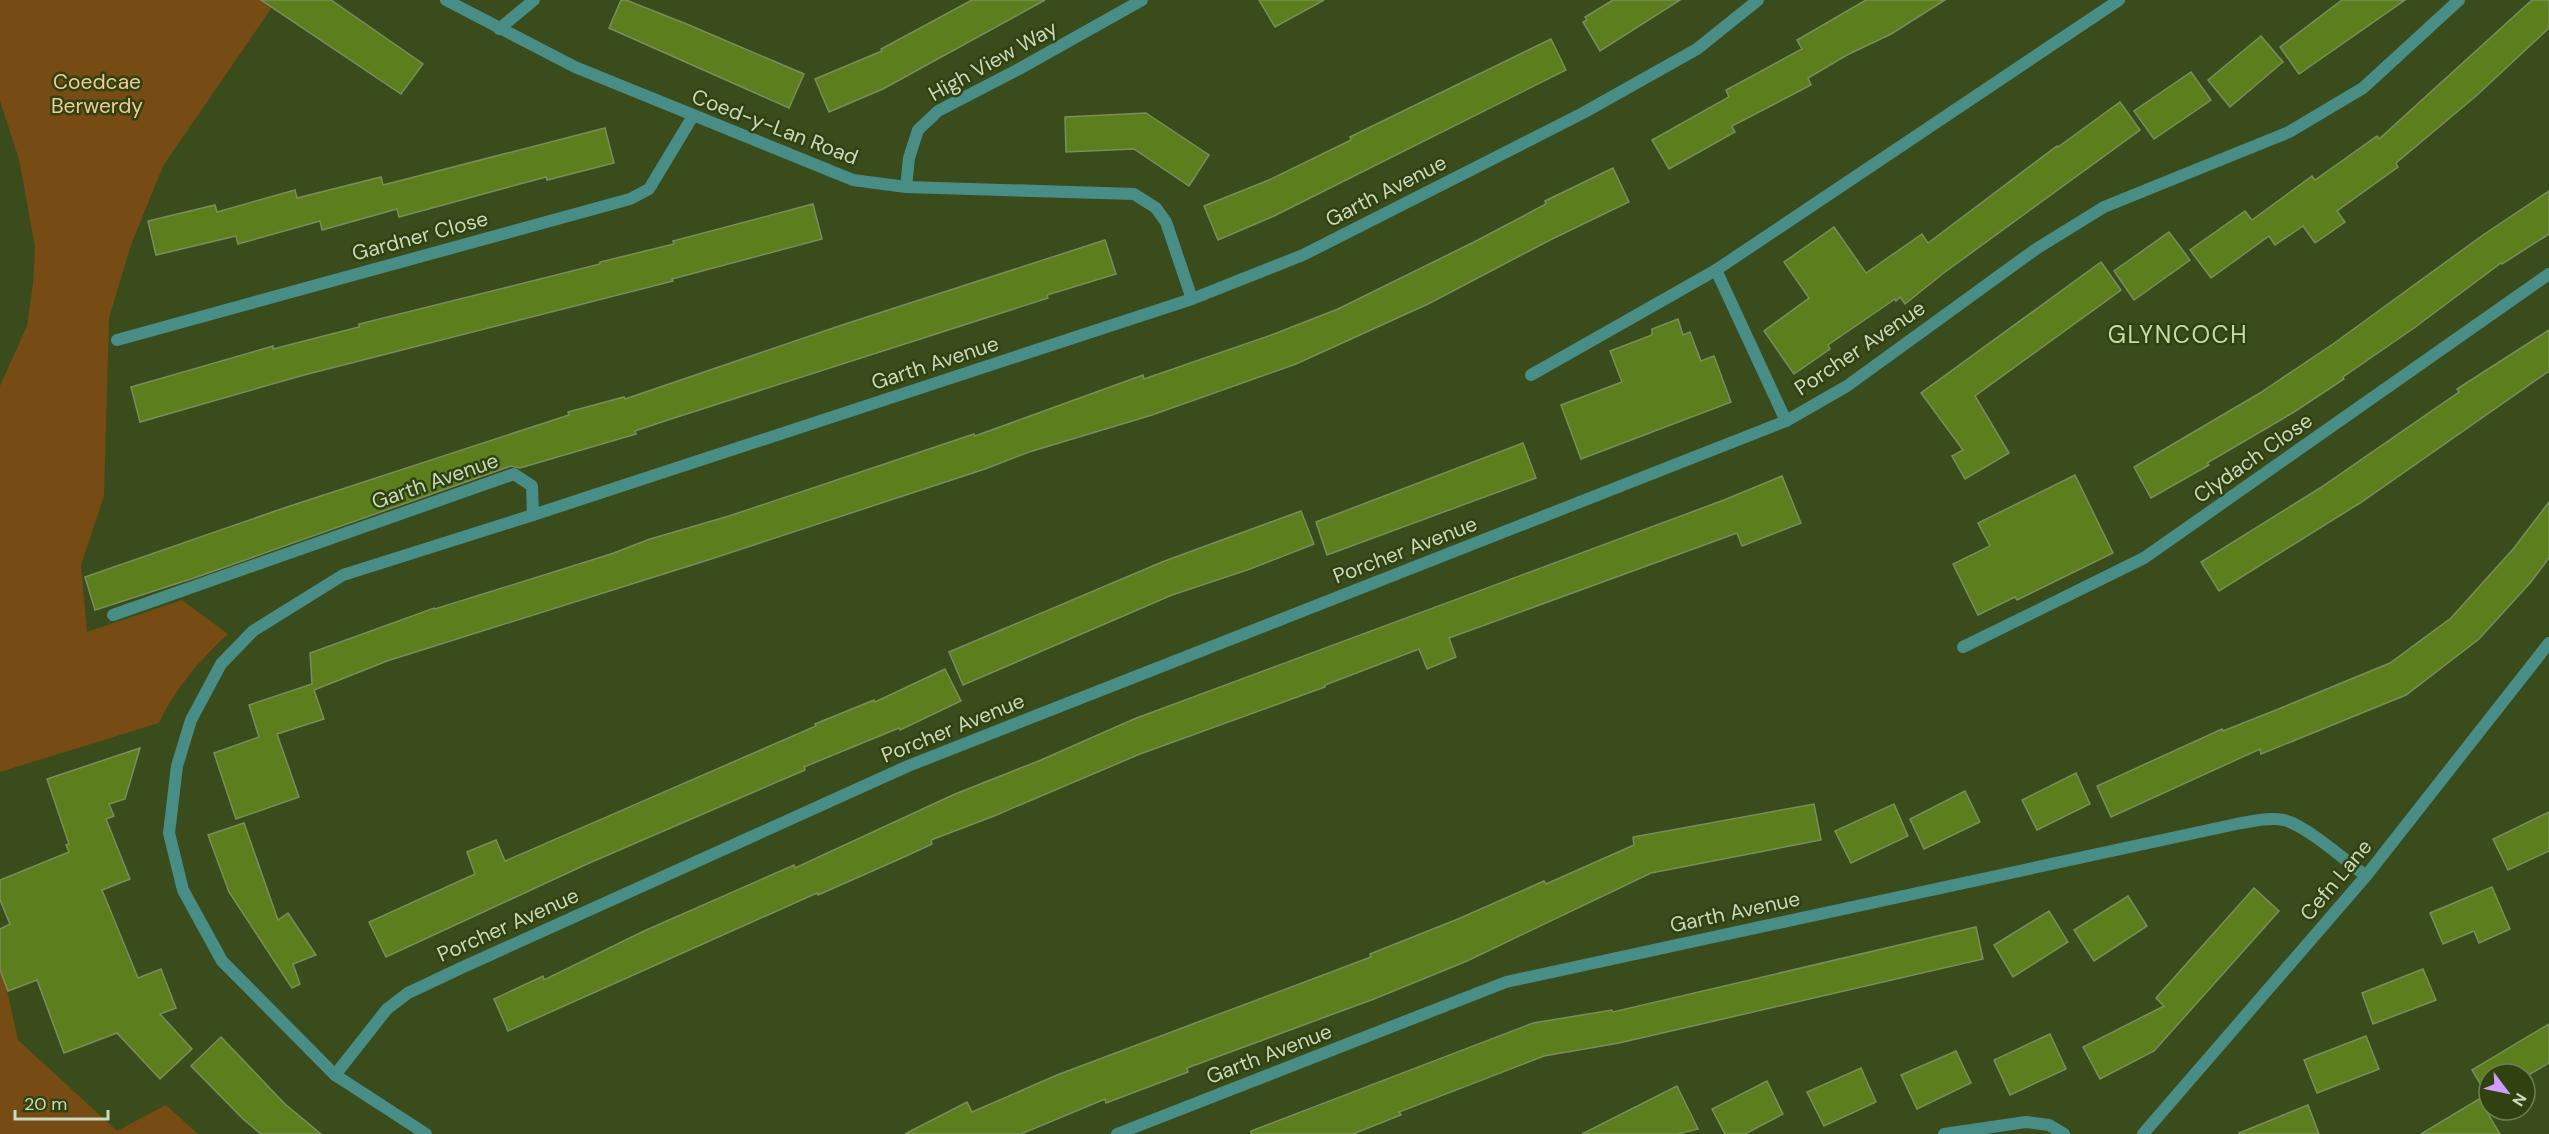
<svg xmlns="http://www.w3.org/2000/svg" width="2549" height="1134" font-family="'DM Sans',sans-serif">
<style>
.green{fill:#774b14}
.building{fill:#5c7e1d;stroke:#798e5c;stroke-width:1.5}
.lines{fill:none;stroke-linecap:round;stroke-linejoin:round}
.street{stroke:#488e87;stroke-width:12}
.labels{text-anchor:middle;stroke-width:5;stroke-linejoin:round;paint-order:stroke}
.street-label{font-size:21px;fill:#ccd8bd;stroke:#2f4210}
.park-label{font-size:21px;fill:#f3c89c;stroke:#2f4210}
.quarter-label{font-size:24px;letter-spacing:1.5px;fill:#c4dca6;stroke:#2f4210}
</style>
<rect width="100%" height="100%" fill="#3a4c1c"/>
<g class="green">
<path d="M 0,0 L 277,0 L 163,166 L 131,245 L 109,318 L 104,496 L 81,565 L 87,632 L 182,600 L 228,634 C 200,660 175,688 159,723 L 0,772 L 0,386 L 27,326 L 33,284 L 35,247 L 19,159 L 0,101 Z"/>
<path d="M 0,959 L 18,1040 L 117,1131 L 166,1105 L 198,1134 L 0,1134 Z"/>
</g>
<g class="building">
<path d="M 261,0 L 331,0 L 423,64 L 401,94 Z"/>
<path d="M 621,0 L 626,0 L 689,25 L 804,74 L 789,108 L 609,28 Z"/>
<path d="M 972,0 L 1045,0 L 883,89 L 829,112 L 815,79 L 882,51 L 881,49 Z"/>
<path d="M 1259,0 L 1324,0 L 1275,27 Z"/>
<path d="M 1613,0 L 1680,0 L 1600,51 L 1583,22 L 1587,20 L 1585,17 Z"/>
<path d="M 1866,0 L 1945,0 L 1891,34 L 1847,55 L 1808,78 L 1811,85 L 1732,126 L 1735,132 L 1669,169 L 1652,140 L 1729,97 L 1726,90 L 1802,49 L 1797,40 Z"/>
<path d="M 2342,0 L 2405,0 L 2299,74 L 2280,47 Z"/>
<path d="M 2532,0 L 2549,0 L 2549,28 L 2476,96 L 2396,163 L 2398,167 L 2337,211 L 2345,222 L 2315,243 L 2303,226 L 2275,245 L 2269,236 L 2211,278 L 2190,250 L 2245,211 L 2252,220 L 2312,176 L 2315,180 L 2377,136 L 2379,139 Z"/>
<path d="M 2261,36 L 2283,62 L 2230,107 L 2208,80 Z"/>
<path d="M 1551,39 L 1566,70 L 1274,216 L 1218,240 L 1204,206 L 1269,180 L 1351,140 L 1350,137 Z"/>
<path d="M 2191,72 L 2211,100 L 2154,139 L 2134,111 Z"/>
<path d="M 2120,102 L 2140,130 L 1945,272 L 1905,304 L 1900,297 L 1896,301 L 1895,299 L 1828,345 L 1830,349 L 1794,374 L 1764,331 L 1809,298 L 1784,262 L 1834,227 L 1866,273 L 1922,234 L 1928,243 L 2057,146 L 2058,147 Z"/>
<path d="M 1146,113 L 1209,155 L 1189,186 L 1134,149 L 1066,152 L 1065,117 Z"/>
<path d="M 605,128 L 614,163 L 547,180 L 546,177 L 399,217 L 397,209 L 322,230 L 320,221 L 238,244 L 236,236 L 156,255 L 148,221 L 215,205 L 217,212 L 295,190 L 297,198 L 381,177 L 383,185 Z"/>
<path d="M 1613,168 L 1629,202 L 1552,239 L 1428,304 L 1296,364 L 1152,415 L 1029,452 L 985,469 L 708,560 L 387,661 L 314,690 L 324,719 L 277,734 L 299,797 L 236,819 L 214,753 L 259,737 L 249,705 L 312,684 L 310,653 L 434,608 L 435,609 L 611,554 L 650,539 L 729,516 L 974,434 L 975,436 L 1143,375 L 1144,379 L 1274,334 L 1338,309 L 1478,240 L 1546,204 L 1545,201 Z"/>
<path d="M 2549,191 L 2549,234 L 2502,264 L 2501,263 L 2414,328 L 2343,377 L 2344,379 L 2294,412 L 2207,463 L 2209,465 L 2151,498 L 2134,467 L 2260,393 L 2333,344 L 2483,235 Z"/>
<path d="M 813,204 L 822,239 L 672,279 L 673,281 L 304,375 L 140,422 L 131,387 L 273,346 L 273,349 L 359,327 L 359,324 L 600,264 L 600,262 L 674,244 L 673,241 Z"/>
<path d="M 2169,232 L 2190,260 L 2134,300 L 2114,271 Z"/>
<path d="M 1105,240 L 1116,274 L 1047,295 L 1048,298 L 671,419 L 635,431 L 636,434 L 520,468 L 511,466 L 194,578 L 95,610 L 85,577 L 284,508 L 569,415 L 568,412 L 624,397 L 625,399 L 842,325 Z"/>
<path d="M 2101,262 L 2121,290 L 1975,396 L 2009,453 L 1965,479 L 1952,456 L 1963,450 L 1921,393 Z"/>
<path d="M 1678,319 L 1683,335 L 1690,332 L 1701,361 L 1714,356 L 1731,402 L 1581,459 L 1561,405 L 1622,382 L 1610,351 L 1652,335 L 1652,329 Z"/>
<path d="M 2549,330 L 2549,371 L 2360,503 L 2219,591 L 2201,562 L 2320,488 L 2459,392 L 2457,389 Z"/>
<path d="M 1523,443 L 1536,478 L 1327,555 L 1316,522 Z"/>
<path d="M 2075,475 L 2113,553 L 2017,600 L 2015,597 L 1978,615 L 1953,564 L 1990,546 L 1978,523 Z"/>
<path d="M 1782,476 L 1801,523 L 1742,546 L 1737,533 L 1449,638 L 1456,657 L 1427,669 L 1419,649 L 1325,685 L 1325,687 L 1140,754 L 994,816 L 931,840 L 932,844 L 904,857 L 818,895 L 817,893 L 508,1031 L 494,999 L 543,976 L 544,980 L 644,931 L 794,865 L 795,868 L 955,794 L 1041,760 L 1134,719 L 1724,500 Z"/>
<path d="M 2549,502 L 2549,558 L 2530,583 L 2479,639 L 2406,695 L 2261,754 L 2260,749 L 2111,817 L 2097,786 L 2222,729 L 2223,731 L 2281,708 L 2390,663 L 2451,618 L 2514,548 Z"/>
<path d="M 1301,511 L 1314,544 L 1250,569 L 1172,595 L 963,685 L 949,652 L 1162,562 Z"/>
<path d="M 945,669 L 961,701 L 900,730 L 899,728 L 804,767 L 805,770 L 587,864 L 386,957 L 369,922 L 475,874 L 467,852 L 496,840 L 505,861 L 816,726 L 815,724 L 874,700 L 875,702 Z"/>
<path d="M 140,748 L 125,799 L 109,804 L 114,816 L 106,819 L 130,879 L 102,890 L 138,978 L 161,969 L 176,1008 L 160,1014 L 192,1049 L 160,1079 L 117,1033 L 64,1053 L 37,980 L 8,991 L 0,970 L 0,929 L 10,924 L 0,900 L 0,880 L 69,852 L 66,845 L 69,844 L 47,779 Z"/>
<path d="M 2076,773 L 2090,804 L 2037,830 L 2022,800 Z"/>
<path d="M 1965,791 L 1980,822 L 1924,849 L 1910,819 Z"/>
<path d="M 1814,804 L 1821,840 L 1651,873 L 1467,961 L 1374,999 L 1187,1068 L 1188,1072 L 1106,1103 L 1105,1099 L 1021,1134 L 905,1134 L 967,1102 L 972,1112 L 1057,1075 L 1371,957 L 1370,954 L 1458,919 L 1544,881 L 1546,884 L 1634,845 L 1633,837 Z"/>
<path d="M 1894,804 L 1908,836 L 1851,863 L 1835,831 Z"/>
<path d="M 2549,812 L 2549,851 L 2508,870 L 2493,839 Z"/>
<path d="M 244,823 L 278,920 L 288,913 L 316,955 L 293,964 L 300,984 L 292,988 L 229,892 L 208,835 Z"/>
<path d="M 2492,887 L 2510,929 L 2479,943 L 2474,931 L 2443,944 L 2430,913 Z"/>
<path d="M 2254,888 L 2279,911 L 2154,1051 L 2100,1079 L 2083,1047 L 2164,1006 L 2156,998 Z"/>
<path d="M 2128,896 L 2147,926 L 2094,961 L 2074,930 Z"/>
<path d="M 2049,911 L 2068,942 L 2013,977 L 1994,945 Z"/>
<path d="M 1976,927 L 1983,959 L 1619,1043 L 1544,1056 L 1399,1112 L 1401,1115 L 1353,1134 L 1251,1134 L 1251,1131 L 1533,1023 L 1612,1010 L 1613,1012 Z"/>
<path d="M 2423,969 L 2436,1000 L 2373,1024 L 2362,993 Z"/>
<path d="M 2549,1024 L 2549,1063 L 2525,1077 L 2525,1074 L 2489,1074 L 2489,1098 L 2472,1070 Z"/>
<path d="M 2050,1034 L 2066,1069 L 2010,1095 L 1994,1060 Z"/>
<path d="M 2366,1036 L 2379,1069 L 2317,1093 L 2304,1060 Z"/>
<path d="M 221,1037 L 285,1104 L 321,1134 L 261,1134 L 243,1119 L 191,1066 Z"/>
<path d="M 1956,1051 L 1971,1083 L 1917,1109 L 1901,1075 Z"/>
<path d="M 1861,1068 L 1876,1102 L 1824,1126 L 1807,1092 Z"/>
<path d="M 1767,1081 L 1783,1114 L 1745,1134 L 1725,1134 L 1712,1109 Z"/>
<path d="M 1677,1086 L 1698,1129 L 1678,1134 L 1582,1134 Z"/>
<path d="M 2479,1099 L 2500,1134 L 2421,1134 Z"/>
<path d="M 2308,1105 L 2319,1134 L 2239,1134 L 2239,1133 Z"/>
</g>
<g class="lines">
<g class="street">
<path d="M 446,0 L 575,67 L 853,180 L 906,187 L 1134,194 L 1156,208 L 1166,222 L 1192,299"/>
<path d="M 499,29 L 534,0"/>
<path d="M 906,187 L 909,158 L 918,130 L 938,111 L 1019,69 L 1142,0"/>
<path d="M 1716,270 L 1786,421"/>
<path d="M 117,340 L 630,199 L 649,189 L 693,116"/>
<path d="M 1531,375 L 1716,270 L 2119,0"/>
<path d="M 113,615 L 514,474 L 532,486 L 533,515 L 1192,299 L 1303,255 L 1583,113 L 1697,49 L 1758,0"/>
<path d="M 1963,647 L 2144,558 L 2549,274"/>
<path d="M 335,1075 L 387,1009 L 408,993 L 461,968 L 908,766 L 1786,421 L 1847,386 L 2036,249 L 2104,207 L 2289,132 L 2363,88 L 2459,0"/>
<path d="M 426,1134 L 335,1075 L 222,961 L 183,890 L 169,833 L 177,766 L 191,720 L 221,664 L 253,631 L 343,575 L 533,515"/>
<path d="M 1117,1134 L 1506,982 L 2241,823 C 2255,821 2269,817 2284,820 C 2307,826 2346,861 2366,876"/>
<path d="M 1944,1134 L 2026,1122 L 2049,1125 L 2064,1134"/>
<path d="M 2143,1134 L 2366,876 L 2549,643"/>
</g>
</g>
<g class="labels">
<g class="street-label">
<text transform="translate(993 61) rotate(-29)" y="7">High View Way</text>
<text transform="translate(775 127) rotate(21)" y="7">Coed-y-Lan Road</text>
<text transform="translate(1386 191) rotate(-27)" y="7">Garth Avenue</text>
<text transform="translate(420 236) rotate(-15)" y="7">Gardner Close</text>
<text transform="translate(1860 348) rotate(-34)" y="7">Porcher Avenue</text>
<text transform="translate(935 363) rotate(-18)" y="7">Garth Avenue</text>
<text transform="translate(2253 458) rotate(-35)" y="7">Clydach Close</text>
<text transform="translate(435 481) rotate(-19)" y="7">Garth Avenue</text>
<text transform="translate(1405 550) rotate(-21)" y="7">Porcher Avenue</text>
<text transform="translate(953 728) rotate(-22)" y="7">Porcher Avenue</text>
<text transform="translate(2336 880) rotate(-50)" y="7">Cefn Lane</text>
<text transform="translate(1735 912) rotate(-12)" y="7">Garth Avenue</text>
<text transform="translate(508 925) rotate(-24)" y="7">Porcher Avenue</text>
<text transform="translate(1269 1054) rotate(-21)" y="7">Garth Avenue</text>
</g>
<g class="park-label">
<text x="97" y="89">Coedcae<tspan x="97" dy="24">Berwerdy</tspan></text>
</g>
<g class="quarter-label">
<text x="2178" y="343">GLYNCOCH</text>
</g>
</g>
<g transform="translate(2507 1092) rotate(122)"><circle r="28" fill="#2f4210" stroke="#6e7e55" stroke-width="1.5"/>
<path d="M0-4.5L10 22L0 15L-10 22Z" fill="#d09dff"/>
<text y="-9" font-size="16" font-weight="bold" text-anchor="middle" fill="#ccd8bd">N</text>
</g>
<path d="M15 1110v9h93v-9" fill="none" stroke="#ccd8bd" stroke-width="3"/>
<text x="24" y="1110" font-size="18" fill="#ccd8bd" stroke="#2f4210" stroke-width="4.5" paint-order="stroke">20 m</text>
</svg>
